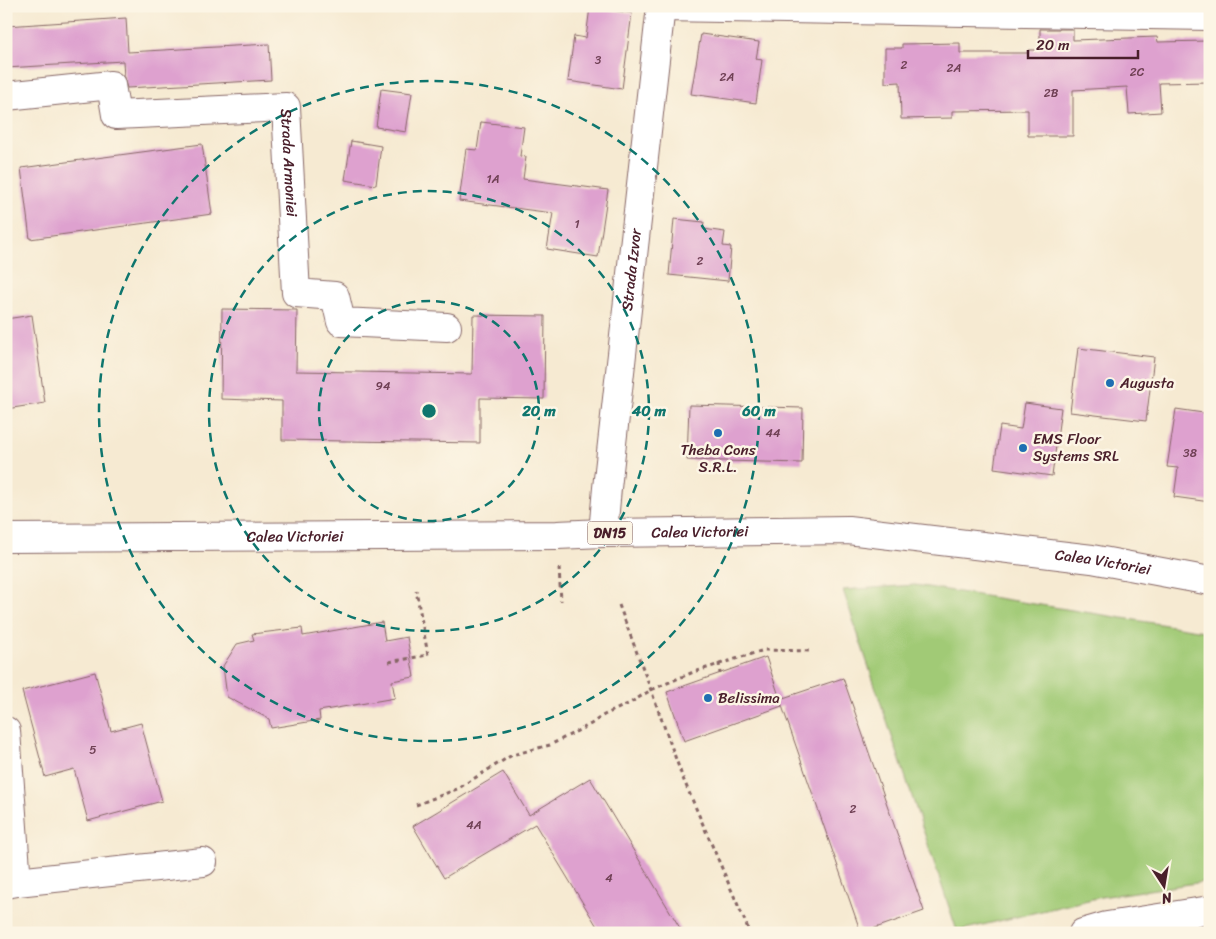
<svg xmlns="http://www.w3.org/2000/svg" width="1216" height="939" font-family="Sriracha,sans-serif">
<style>
.green{fill:#a1ca76;stroke:#767450}
.building{fill:#dea1cf}
.lines{fill:none;stroke-linecap:round;stroke-linejoin:round}
.minor-casing{stroke:#866665;stroke-width:30}
.primary-casing{stroke:#866665;stroke-width:30}
.path{stroke:#866665;stroke-width:3;stroke-dasharray:4 4;stroke-linecap:butt}
.minor{stroke:#fff;stroke-width:28}
.primary{stroke:#fff;stroke-width:28}
.ring{fill:none;stroke:#0f766e;stroke-width:2.5;stroke-dasharray:9 6}
.poi-dot{fill:#1f6fb2;stroke:#fcf5e5;stroke-width:2}
.labels{text-anchor:middle;stroke-width:5;stroke-linejoin:round;paint-order:stroke}
.number-label{font-size:12px;fill:#6f4054}
.shield{fill:#fcf5e5;stroke:#7f5f63;stroke-width:1}
.shield-label{font-size:14px;font-weight:bold;fill:#4a1f2b}
.street-label{font-size:15px;fill:#4a1f2b;stroke:#fcf5e5}
.poi-label{font-size:15px;fill:#4a1f2b;stroke:#fcf5e5;text-anchor:start}
.centre{fill:#0f766e;stroke:#fcf5e5;stroke-width:2.5}
.ring-label{font-size:15px;text-anchor:middle;font-weight:bold;fill:#0f766e;stroke:#fcf5e5;stroke-width:5;stroke-linejoin:round;paint-order:stroke}
</style>
<rect width="100%" height="100%" fill="#fcf5e5"/>
<filter id="ink" filterUnits="userSpaceOnUse"><feTurbulence type="fractalNoise" baseFrequency=".02" numOctaves="2"/><feDisplacementMap in="SourceGraphic" scale="10" xChannelSelector="R" yChannelSelector="G"/><feConvolveMatrix kernelMatrix="1 2 1 2 8 2 1 2 1" color-interpolation-filters="sRGB"/></filter>
<filter id="wash" filterUnits="userSpaceOnUse"><feTurbulence type="fractalNoise" baseFrequency=".0096" numOctaves="4" result="noise"/><feDisplacementMap in="SourceGraphic" scale="20" xChannelSelector="R" yChannelSelector="G"/><feGaussianBlur stdDeviation="1.12" result="paint"/><feColorMatrix in="noise" values="0 0 0 0 0 0 0 0 0 0 0 0 0 0 0 0 0 1.4 0 .05"/><feComposite in="paint" operator="in"/></filter>
<g filter="url(#wash)">
<rect width="100%" height="100%" fill="#f6ead2"/>
<path class="green" d="M 915,585 L 1210,632 L 1210,881 L 1101,897 L 957,931 L 843,590 Z"/>
<g id="blocks">
<g class="building">
<path d="M 590,7 L 632,13 L 622,89 L 568,81 L 574,36 L 586,38 Z"/>
<path d="M 126,18 L 128,52 L 269,44 L 271,80 L 127,88 L 124,78 L 123,61 L 6,68 L 6,26 Z"/>
<path d="M 1040,29 L 1073,29 L 1073,40 L 1157,37 L 1158,42 L 1208,41 L 1209,82 L 1159,83 L 1161,112 L 1129,114 L 1127,87 L 1073,90 L 1073,136 L 1028,136 L 1028,110 L 952,111 L 952,118 L 901,119 L 900,82 L 885,83 L 885,48 L 902,48 L 902,44 L 960,43 L 960,53 L 1028,53 L 1028,50 L 1040,50 Z"/>
<path d="M 701,34 L 759,42 L 756,59 L 762,60 L 756,103 L 691,94 Z"/>
<path d="M 381,89 L 412,93 L 406,132 L 376,127 Z"/>
<path d="M 481,122 L 524,127 L 520,156 L 526,157 L 523,179 L 608,190 L 598,257 L 547,249 L 553,213 L 459,201 L 466,149 L 477,150 Z"/>
<path d="M 351,141 L 381,146 L 376,185 L 345,180 Z"/>
<path d="M 202,144 L 212,214 L 30,239 L 21,168 Z"/>
<path d="M 674,219 L 704,222 L 703,229 L 725,232 L 723,246 L 731,247 L 728,281 L 669,275 Z"/>
<path d="M 222,309 L 297,310 L 296,371 L 472,374 L 473,315 L 545,316 L 544,399 L 480,398 L 480,443 L 282,440 L 282,401 L 221,399 Z"/>
<path d="M 32,315 L 45,403 L 6,409 L 6,319 Z"/>
<path d="M 1078,348 L 1154,357 L 1146,421 L 1070,412 Z"/>
<path d="M 1025,403 L 1061,408 L 1052,476 L 994,468 L 1000,426 L 1021,429 Z"/>
<path d="M 689,405 L 803,408 L 802,463 L 687,460 Z"/>
<path d="M 1176,409 L 1210,414 L 1210,502 L 1174,497 L 1178,468 L 1167,467 Z"/>
<path d="M 382,622 L 385,641 L 407,637 L 414,677 L 392,681 L 395,698 L 319,711 L 320,720 L 271,728 L 269,719 L 227,697 L 223,666 L 237,644 L 254,640 L 252,634 L 302,628 L 303,636 Z"/>
<path d="M 766,657 L 780,699 L 843,678 L 924,911 L 861,933 L 781,703 L 782,706 L 684,741 L 667,692 Z"/>
<path d="M 95,672 L 111,731 L 141,723 L 162,801 L 88,821 L 74,769 L 45,777 L 22,691 Z"/>
<path d="M 503,772 L 529,815 L 590,778 L 683,933 L 601,933 L 535,824 L 444,878 L 413,826 Z"/>
</g>
</g>
</g>
<g filter="url(#ink)">
<use href="#blocks" fill-opacity="0" stroke="#866665" stroke-width="1"/>
<g class="lines">
<g class="minor-casing">
<g id="minor">
<path d="M 661,7 L 1210,16"/>
<path id="s1" d="M 6,96 L 111,85 L 116,115 L 286,107 L 296,293 L 335,296 L 341,322 L 447,327"/>
<path id="s2" d="M 603,533 L 607,488 L 661,6"/>
<path d="M 6,731 L 17,882"/>
<path d="M 6,884 L 17,882 L 203,862"/>
<path d="M 1083,933 L 1107,926 L 1210,910"/>
</g>
</g>
<g class="primary-casing">
<g id="primary">
<path id="s3" d="M 6,538 L 557,535 L 603,533 L 848,530 L 1092,559 L 1210,581"/>
</g>
</g>
<g class="path">
<path d="M 559,568 L 561,601"/>
<path d="M 619,605 L 651,690 L 682,776 L 750,933"/>
<path d="M 389,662 L 428,655 L 416,590"/>
<path d="M 719,663 L 720,674"/>
<path d="M 416,805 L 457,789 L 512,755 L 550,745 L 591,724 L 604,715 L 630,703 L 651,690 L 691,673 L 764,650 L 812,651"/>
</g>
<use href="#minor" class="minor"/>
<use href="#primary" class="primary"/>
</g>
</g>
<g class="ring">
<circle cx="429" cy="411" r="110"/>
<circle cx="429" cy="411" r="220"/>
<circle cx="429" cy="411" r="330"/>
</g>
<g class="poi-dot">
<circle cx="1110" cy="383" r="5"/>
<circle cx="718" cy="433" r="5"/>
<circle cx="1023" cy="448" r="5"/>
<circle cx="708" cy="698" r="5"/>
</g>
<g class="labels">
<g class="number-label">
<text x="598" y="64">3</text>
<text x="904" y="69">2</text>
<text x="954" y="72">2A</text>
<text x="1137" y="76">2C</text>
<text x="727" y="81">2A</text>
<text x="1051" y="97">2B</text>
<text x="493" y="183">1A</text>
<text x="577" y="228">1</text>
<text x="700" y="265">2</text>
<text x="383" y="390">94</text>
<text x="773" y="437">44</text>
<text x="1190" y="457">38</text>
<text x="93" y="754">5</text>
<text x="853" y="813">2</text>
<text x="474" y="829">4A</text>
<text x="609" y="882">4</text>
</g>
<rect class="shield" x="587.5" y="521.5" width="45" height="23" rx="4"/>
<g class="shield-label">
<text x="610" y="538">DN15</text>
</g>
<g class="street-label">
<text dy="5" stroke="none"><textPath href="#s1" startOffset="362">Strada Armoniei</textPath></text>
<text dy="5" stroke="none"><textPath href="#s2" startOffset="265">Strada Izvor</textPath></text>
<text dy="5" stroke="none"><textPath href="#s3" startOffset="694">Calea Victoriei</textPath></text>
<text dy="5" stroke="none"><textPath href="#s3" startOffset="289">Calea Victoriei</textPath></text>
<text dy="5" stroke="none"><textPath href="#s3" startOffset="1099">Calea Victoriei</textPath></text>
</g>
<g class="poi-label">
<text x="1120" y="388">Augusta</text>
<text x="1033" y="444">EMS Floor<tspan x="1033" dy="17">Systems SRL</tspan></text>
<text x="718" y="455" text-anchor="middle">Theba Cons<tspan x="718" dy="17">S.R.L.</tspan></text>
<text x="718" y="703">Belissima</text>
</g>
</g>
<circle cx="429" cy="411" r="8" class="centre"/>
<g class="ring-label">
<text x="539" y="416">20 m</text>
<text x="649" y="416">40 m</text>
<text x="759" y="416">60 m</text>
</g>
<rect width="1216" height="939" fill="none" stroke="#fcf5e5" stroke-width="25"/>
<g transform="translate(1164 886) rotate(168)" stroke="#fcf5e5" stroke-width="4" paint-order="stroke">
<path d="M0-4L9 19L0 12L-9 19Z" fill="#4a1f2b"/>
<text y="-8" font-size="14" font-weight="bold" text-anchor="middle" fill="#4a1f2b">N</text>
</g>
<path d="M1028 50v8h110v-8" fill="none" stroke="#4a1f2b" stroke-width="2.5"/>
<text x="1036" y="50" font-size="15" fill="#4a1f2b" stroke="#fcf5e5" stroke-width="4" paint-order="stroke">20 m</text>
</svg>
